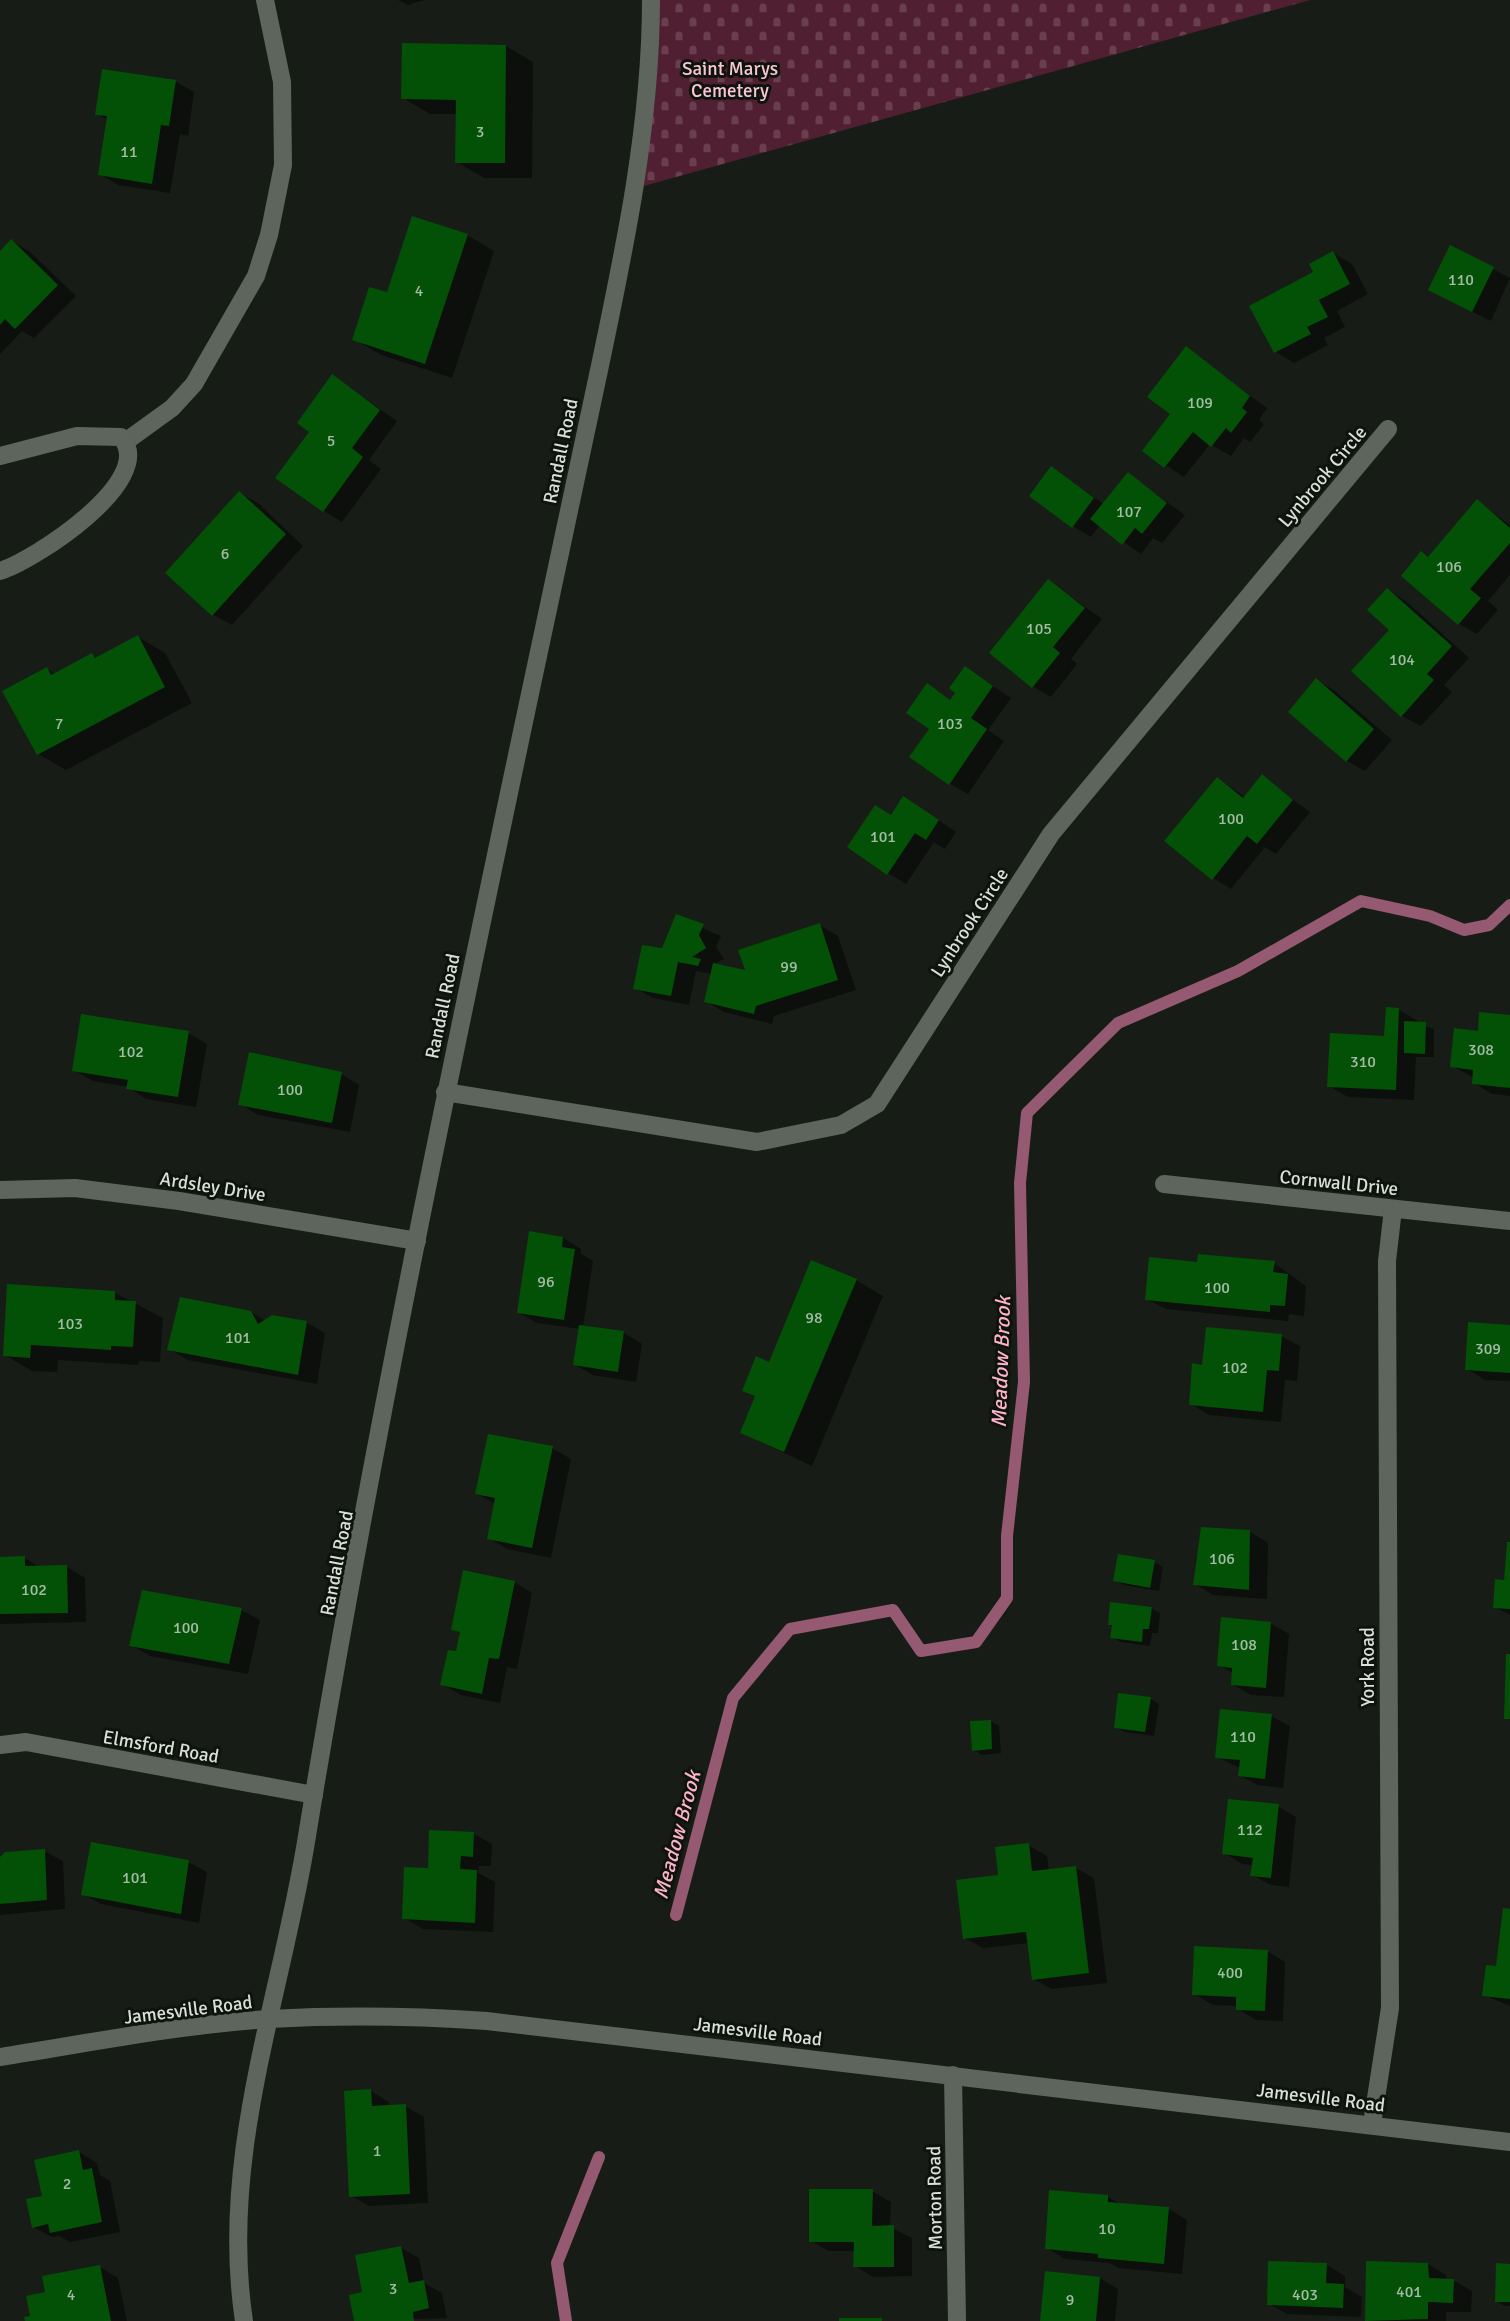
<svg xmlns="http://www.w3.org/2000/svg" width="1510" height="2321" font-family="Signika,sans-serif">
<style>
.cemetery{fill:url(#cemetery-stones)}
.shadow{fill:#0007}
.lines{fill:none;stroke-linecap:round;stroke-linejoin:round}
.stream{stroke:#955972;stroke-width:12}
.building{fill:#025106}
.minor{stroke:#5d655c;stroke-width:18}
.labels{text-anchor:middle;stroke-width:6;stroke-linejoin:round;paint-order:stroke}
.number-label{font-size:16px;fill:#a4bca5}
.park-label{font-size:19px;fill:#fac6d6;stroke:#0e140d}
.street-label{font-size:19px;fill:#dadfda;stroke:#0e140d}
.water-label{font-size:21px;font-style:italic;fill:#feb2cb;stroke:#0e140d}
</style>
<defs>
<pattern id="cemetery-stones" width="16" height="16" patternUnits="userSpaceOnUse" patternTransform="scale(1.75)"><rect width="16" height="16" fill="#501f32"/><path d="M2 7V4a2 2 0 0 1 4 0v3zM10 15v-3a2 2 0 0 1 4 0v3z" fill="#693f4f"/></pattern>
</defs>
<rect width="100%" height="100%" fill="#171d16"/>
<path class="cemetery" d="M 651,0 L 1310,0 L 633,189 Z"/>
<g class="shadow">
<path d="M 398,0 L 424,0 L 408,5 Z"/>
<path d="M 506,46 L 533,62 L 532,178 L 484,178 L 457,162 L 457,114 L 430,114 L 403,98 Z"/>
<path d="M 176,82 L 194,92 L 188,136 L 180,134 L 170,193 L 118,185 L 100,174 L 108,120 L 97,114 Z"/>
<path d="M 467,235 L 494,251 L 452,378 L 381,355 L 354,339 Z"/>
<path d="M 12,241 L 30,252 L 76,296 L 34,338 L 22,331 L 0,354 L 0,253 Z"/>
<path d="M 1451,247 L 1510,278 L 1491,321 L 1448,300 Z"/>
<path d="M 1333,253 L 1352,264 L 1368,294 L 1337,311 L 1345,327 L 1324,338 L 1328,345 L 1294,363 L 1276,352 L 1315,272 Z"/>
<path d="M 1186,349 L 1267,408 L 1259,420 L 1264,424 L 1250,442 L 1244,438 L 1231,456 L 1210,444 L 1184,477 L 1144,451 L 1172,414 Z"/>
<path d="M 333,377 L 397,421 L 369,460 L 381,469 L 342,522 L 324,511 Z"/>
<path d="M 1051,469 L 1104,504 L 1128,474 L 1185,515 L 1162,543 L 1153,538 L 1141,554 L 1100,525 L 1091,537 L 1073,526 Z"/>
<path d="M 239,493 L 258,503 L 303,546 L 232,625 L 213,615 L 167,573 Z"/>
<path d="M 1477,501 L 1510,525 L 1510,575 L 1488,601 L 1498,610 L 1477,634 L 1459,624 L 1429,558 Z"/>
<path d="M 1049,581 L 1102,619 L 1071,659 L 1077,664 L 1051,697 L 1032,686 Z"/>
<path d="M 1388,590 L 1406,601 L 1469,658 L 1444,685 L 1452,692 L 1421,726 L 1402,716 L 1354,671 L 1391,630 Z"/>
<path d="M 138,637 L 165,653 L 192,703 L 66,770 L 38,754 L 47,669 L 56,674 L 92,655 L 98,658 Z"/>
<path d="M 965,668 L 1011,698 L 988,730 L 1004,741 L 968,794 L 950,784 L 931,729 L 927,686 L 952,701 Z"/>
<path d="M 1317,680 L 1335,691 L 1392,740 L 1365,771 L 1347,761 Z"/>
<path d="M 1262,777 L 1310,812 L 1276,854 L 1265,847 L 1231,889 L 1213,878 L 1218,779 L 1245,797 Z"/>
<path d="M 922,809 L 956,832 L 945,849 L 934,842 L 906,884 L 888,873 L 892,816 Z"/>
<path d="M 677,917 L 721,936 L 716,947 L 724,959 L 714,964 L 747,973 L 819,925 L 838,936 L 856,990 L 774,1016 L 772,1024 L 724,1012 L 706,1001 L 712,974 L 696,971 L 689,1005 L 653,998 L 635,988 L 664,950 Z"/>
<path d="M 1399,1010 L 1417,1020 L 1417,1024 L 1434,1029 L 1434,1057 L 1416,1057 L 1414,1100 L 1348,1097 L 1329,1086 L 1386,1038 Z"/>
<path d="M 1510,1017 L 1510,1096 L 1492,1094 L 1474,1083 L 1474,1078 L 1452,1066 L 1479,1033 Z"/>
<path d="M 188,1033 L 207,1044 L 196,1107 L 146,1099 L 128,1087 L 93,1081 L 74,1070 Z"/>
<path d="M 341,1074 L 359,1085 L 350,1132 L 258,1115 L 240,1104 Z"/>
<path d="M 563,1238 L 581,1249 L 581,1254 L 593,1261 L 583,1327 L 624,1333 L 642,1344 L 636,1382 L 593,1375 L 575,1365 L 580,1329 L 537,1323 L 518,1312 Z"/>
<path d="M 1274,1263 L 1306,1286 L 1304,1316 L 1289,1314 L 1288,1321 L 1166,1309 L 1147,1299 L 1199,1264 Z"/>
<path d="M 856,1280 L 883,1296 L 812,1466 L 742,1433 L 756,1397 L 744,1390 Z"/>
<path d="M 115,1293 L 163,1318 L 160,1362 L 139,1361 L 138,1365 L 58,1360 L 57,1372 L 32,1371 L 5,1355 Z"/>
<path d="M 251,1312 L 266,1321 L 273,1316 L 307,1323 L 325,1333 L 317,1384 L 188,1360 L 169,1349 Z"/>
<path d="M 1510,1327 L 1510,1381 L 1485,1380 L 1467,1369 Z"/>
<path d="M 1281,1336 L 1300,1346 L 1297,1381 L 1285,1380 L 1281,1422 L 1209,1415 L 1191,1404 L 1203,1366 Z"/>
<path d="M 552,1448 L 571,1459 L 551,1558 L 507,1549 L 489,1538 L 496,1504 L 477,1494 Z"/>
<path d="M 1250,1532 L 1268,1543 L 1267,1599 L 1213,1595 L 1195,1584 L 1196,1558 Z"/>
<path d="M 1510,1544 L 1510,1615 L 1495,1607 L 1505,1581 Z"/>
<path d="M 25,1558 L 41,1568 L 67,1567 L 85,1578 L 86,1622 L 0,1624 L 0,1559 Z"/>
<path d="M 1154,1562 L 1163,1567 L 1159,1591 L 1124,1585 L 1115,1580 Z"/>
<path d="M 514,1582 L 532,1593 L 517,1669 L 507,1667 L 500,1703 L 461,1695 L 442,1684 L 458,1653 L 462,1634 L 453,1629 Z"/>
<path d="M 1151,1608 L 1160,1613 L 1158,1633 L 1152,1633 L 1150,1646 L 1121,1642 L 1112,1637 L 1113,1626 L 1109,1624 Z"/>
<path d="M 241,1610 L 260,1620 L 248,1674 L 150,1656 L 131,1645 Z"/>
<path d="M 1270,1623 L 1289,1634 L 1284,1697 L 1251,1695 L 1232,1684 L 1233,1673 L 1219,1665 Z"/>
<path d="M 1150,1699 L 1159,1704 L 1154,1736 L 1124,1732 L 1116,1727 Z"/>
<path d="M 1271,1716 L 1290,1726 L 1283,1788 L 1258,1785 L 1239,1775 L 1240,1768 L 1217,1757 Z"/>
<path d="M 990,1721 L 999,1726 L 1001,1753 L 982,1755 L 974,1750 Z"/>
<path d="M 1278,1806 L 1296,1817 L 1289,1887 L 1271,1885 L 1252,1875 L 1254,1865 L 1242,1864 L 1224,1853 Z"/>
<path d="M 474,1834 L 492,1844 L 491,1866 L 479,1866 L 478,1873 L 495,1882 L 493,1932 L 423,1929 L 404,1918 L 429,1870 Z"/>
<path d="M 1028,1845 L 1047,1856 L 1049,1871 L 1076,1868 L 1094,1878 L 1107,1983 L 1052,1989 L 1033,1979 L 1029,1943 L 983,1948 L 965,1938 L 1000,1877 Z"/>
<path d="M 44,1851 L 63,1861 L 65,1909 L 0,1915 L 0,1860 Z"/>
<path d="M 188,1862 L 207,1872 L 199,1923 L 101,1904 L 83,1894 Z"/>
<path d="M 1510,1910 L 1510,2006 L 1484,1995 L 1498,1968 Z"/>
<path d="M 1267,1951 L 1285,1962 L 1283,2021 L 1256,2020 L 1238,2009 L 1238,2006 L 1213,2005 L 1194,1994 Z"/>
<path d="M 371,2091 L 389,2102 L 389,2107 L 405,2106 L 424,2117 L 428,2203 L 369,2206 L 351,2196 Z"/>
<path d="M 79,2152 L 97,2163 L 100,2175 L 110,2181 L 120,2232 L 70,2242 L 59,2236 L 52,2237 L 33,2227 L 44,2197 Z"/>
<path d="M 872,2191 L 891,2202 L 890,2227 L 912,2238 L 912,2276 L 873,2277 L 855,2266 L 855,2251 L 829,2251 L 811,2241 Z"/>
<path d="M 1108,2197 L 1122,2205 L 1169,2209 L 1187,2220 L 1182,2274 L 1118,2268 L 1109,2263 L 1065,2259 L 1047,2248 Z"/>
<path d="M 401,2248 L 419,2258 L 424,2283 L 442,2293 L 447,2318 L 356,2321 L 364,2294 Z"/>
<path d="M 1367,2263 L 1428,2264 L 1446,2275 L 1446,2280 L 1453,2280 L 1472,2291 L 1471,2312 L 1446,2312 L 1446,2321 L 1366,2321 Z"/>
<path d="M 1327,2265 L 1345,2276 L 1345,2287 L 1362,2297 L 1361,2317 L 1287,2314 L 1269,2304 Z"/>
<path d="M 1510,2266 L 1510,2306 L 1505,2306 L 1496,2301 Z"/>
<path d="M 100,2267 L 118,2278 L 127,2321 L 27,2321 L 33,2318 L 47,2293 Z"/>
<path d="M 1100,2278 L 1118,2289 L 1115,2321 L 1041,2321 Z"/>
</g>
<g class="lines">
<g class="stream">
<path d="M 676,1915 L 733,1698 L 790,1629 L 893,1610 L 921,1651 L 976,1642 L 1007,1598 L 1007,1536 L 1024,1382 L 1020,1183 L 1027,1113 L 1118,1023 L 1238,971 L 1361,901 L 1430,916 L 1464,930 L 1489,925 L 1510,905"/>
<path d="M 566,2321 L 557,2263 L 599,2157"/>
</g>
</g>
<g class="building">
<path d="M 402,43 L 506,45 L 505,163 L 455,163 L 456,100 L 401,99 Z"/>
<path d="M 102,69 L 176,80 L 169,126 L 161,125 L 152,184 L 98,175 L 107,116 L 95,115 Z"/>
<path d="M 412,216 L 468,234 L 425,364 L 352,340 L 369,287 L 387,292 Z"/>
<path d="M 11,239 L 58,285 L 15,329 L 5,319 L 0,325 L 0,251 Z"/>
<path d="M 1450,245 L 1494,267 L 1472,312 L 1428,290 Z"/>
<path d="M 1333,251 L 1350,284 L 1319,300 L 1328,317 L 1307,327 L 1311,334 L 1274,353 L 1249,306 L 1313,272 L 1309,264 Z"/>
<path d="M 1186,346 L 1250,396 L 1242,408 L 1247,412 L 1231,433 L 1226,428 L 1211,447 L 1193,432 L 1164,468 L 1142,451 L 1170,414 L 1147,397 Z"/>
<path d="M 332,374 L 380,410 L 352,448 L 363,457 L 323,512 L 275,478 L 309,432 L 297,423 Z"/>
<path d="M 1051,466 L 1094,498 L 1072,528 L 1029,496 Z"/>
<path d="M 1128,472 L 1167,503 L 1142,534 L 1135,528 L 1122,545 L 1090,519 Z"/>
<path d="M 239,491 L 286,534 L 212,616 L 165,573 Z"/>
<path d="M 1477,499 L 1510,528 L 1510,543 L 1470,589 L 1481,598 L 1458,625 L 1401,576 L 1421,551 L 1428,557 Z"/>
<path d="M 1048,579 L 1085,608 L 1053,647 L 1060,653 L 1032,688 L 989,653 Z"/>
<path d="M 1387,588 L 1452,646 L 1427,674 L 1434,680 L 1401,717 L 1351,671 L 1389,630 L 1367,610 Z"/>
<path d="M 138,635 L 165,687 L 37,755 L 2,691 L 47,667 L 51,675 L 92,653 L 95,658 Z"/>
<path d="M 965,666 L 993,686 L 971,718 L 987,729 L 949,785 L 909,757 L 929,729 L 906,713 L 927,683 L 950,700 L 955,693 L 949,688 Z"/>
<path d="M 1316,678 L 1374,729 L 1346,762 L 1288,712 Z"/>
<path d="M 1262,774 L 1293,800 L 1257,844 L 1247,836 L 1212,880 L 1164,841 L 1217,777 L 1243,798 Z"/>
<path d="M 903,796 L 939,820 L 926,840 L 915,833 L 887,875 L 847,847 L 875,805 L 891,815 Z"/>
<path d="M 676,914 L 704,924 L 699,935 L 706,948 L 692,957 L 701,959 L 698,966 L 678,962 L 671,996 L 633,989 L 642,945 L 662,948 Z"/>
<path d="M 820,923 L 838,980 L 756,1006 L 754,1014 L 704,1002 L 713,963 L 745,970 L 738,950 Z"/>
<path d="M 1386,1007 L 1399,1008 L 1396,1090 L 1327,1087 L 1330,1033 L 1384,1036 Z"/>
<path d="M 1479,1012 L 1510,1015 L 1510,1088 L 1472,1084 L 1473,1070 L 1450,1067 L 1454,1028 L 1478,1031 Z"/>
<path d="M 81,1014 L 189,1031 L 178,1097 L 126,1089 L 128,1080 L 72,1071 Z"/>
<path d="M 1404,1021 L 1426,1022 L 1425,1054 L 1404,1053 Z"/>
<path d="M 249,1052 L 342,1072 L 332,1123 L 238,1105 Z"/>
<path d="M 529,1231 L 563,1237 L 562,1247 L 575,1249 L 564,1320 L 517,1313 Z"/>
<path d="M 1198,1254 L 1275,1261 L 1273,1272 L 1288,1274 L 1285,1306 L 1270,1305 L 1270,1312 L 1145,1300 L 1149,1257 L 1197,1262 Z"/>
<path d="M 811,1260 L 857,1279 L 784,1452 L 740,1433 L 755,1396 L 742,1391 L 756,1356 L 769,1362 Z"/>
<path d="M 7,1284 L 115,1291 L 115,1300 L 136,1301 L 133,1347 L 111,1346 L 111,1350 L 31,1345 L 30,1358 L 3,1356 Z"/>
<path d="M 180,1297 L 251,1311 L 258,1324 L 272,1315 L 307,1321 L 298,1375 L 167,1350 Z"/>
<path d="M 1468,1322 L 1510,1325 L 1510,1373 L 1465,1370 Z"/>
<path d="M 579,1325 L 624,1331 L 618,1372 L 573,1365 Z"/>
<path d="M 1206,1327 L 1282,1334 L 1279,1371 L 1267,1370 L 1263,1412 L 1189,1405 L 1192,1363 L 1202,1365 Z"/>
<path d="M 488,1434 L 553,1446 L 532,1548 L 487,1539 L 495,1498 L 475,1494 Z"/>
<path d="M 1201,1527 L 1250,1530 L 1249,1590 L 1193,1585 Z"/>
<path d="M 1507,1542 L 1510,1542 L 1510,1609 L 1493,1608 L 1495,1579 L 1504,1580 Z"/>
<path d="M 1118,1554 L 1155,1560 L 1150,1588 L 1113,1581 Z"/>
<path d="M 25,1556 L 25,1566 L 67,1565 L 68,1613 L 0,1614 L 0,1557 Z"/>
<path d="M 463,1570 L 515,1581 L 499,1659 L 489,1658 L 482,1694 L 440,1685 L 448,1650 L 456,1651 L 460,1632 L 451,1630 Z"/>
<path d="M 142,1590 L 242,1608 L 229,1664 L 129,1646 Z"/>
<path d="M 1110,1602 L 1152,1607 L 1149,1629 L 1143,1629 L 1142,1642 L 1110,1638 L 1112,1625 L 1108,1625 Z"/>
<path d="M 1221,1617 L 1271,1622 L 1266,1688 L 1231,1685 L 1232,1668 L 1217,1666 Z"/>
<path d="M 1506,1654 L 1510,1654 L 1510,1719 L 1504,1719 Z"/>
<path d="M 1118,1693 L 1151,1697 L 1145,1732 L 1114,1728 Z"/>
<path d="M 1220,1709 L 1272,1714 L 1265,1779 L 1238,1776 L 1240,1760 L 1215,1758 Z"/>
<path d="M 991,1720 L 992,1749 L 972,1751 L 970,1721 Z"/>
<path d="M 1228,1799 L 1279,1804 L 1271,1878 L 1250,1876 L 1253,1858 L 1222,1854 Z"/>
<path d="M 429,1830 L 474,1832 L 473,1857 L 461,1856 L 460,1869 L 477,1870 L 475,1923 L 402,1919 L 404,1867 L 428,1868 Z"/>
<path d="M 91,1842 L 189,1860 L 181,1914 L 81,1895 Z"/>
<path d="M 1029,1843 L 1032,1871 L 1076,1866 L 1089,1973 L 1032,1980 L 1026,1932 L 963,1939 L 956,1880 L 998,1875 L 995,1847 Z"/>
<path d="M 45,1849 L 47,1900 L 0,1904 L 0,1857 L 5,1852 Z"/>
<path d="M 1503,1908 L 1510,1909 L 1510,1999 L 1482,1996 L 1486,1965 L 1496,1966 Z"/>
<path d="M 1194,1946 L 1268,1950 L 1265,2011 L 1236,2010 L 1236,1997 L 1192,1995 Z"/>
<path d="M 371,2089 L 372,2106 L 406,2104 L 410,2194 L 349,2197 L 344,2091 Z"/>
<path d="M 79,2150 L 83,2170 L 92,2168 L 102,2222 L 50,2233 L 48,2224 L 32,2228 L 26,2199 L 42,2196 L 34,2160 Z"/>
<path d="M 809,2189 L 873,2189 L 872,2226 L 894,2225 L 894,2267 L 853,2267 L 854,2242 L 809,2242 Z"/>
<path d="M 1049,2190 L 1108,2195 L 1108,2202 L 1169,2207 L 1164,2264 L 1098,2258 L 1098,2254 L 1045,2249 Z"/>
<path d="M 401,2246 L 409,2283 L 424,2280 L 429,2308 L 413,2312 L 414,2321 L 354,2321 L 349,2295 L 362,2292 L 355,2255 Z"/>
<path d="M 1268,2261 L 1327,2263 L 1326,2283 L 1344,2284 L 1343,2308 L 1267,2305 Z"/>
<path d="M 1366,2261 L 1428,2263 L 1429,2278 L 1454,2279 L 1453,2303 L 1428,2302 L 1428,2319 L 1365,2321 Z"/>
<path d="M 1496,2263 L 1510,2264 L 1510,2302 L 1495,2302 Z"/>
<path d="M 100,2265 L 111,2321 L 25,2321 L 24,2317 L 30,2316 L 26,2296 L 45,2292 L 42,2276 Z"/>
<path d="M 1045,2271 L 1100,2277 L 1096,2321 L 1040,2321 Z"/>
<rect x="839" y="2318" width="43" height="3"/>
</g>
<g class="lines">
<g class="minor">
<path d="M 125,442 L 172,408 L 194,384 L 256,276 L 269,235 L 283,165 L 282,82 L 265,0"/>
<path d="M 0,456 L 77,436 L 121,437 C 159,480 33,561 0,571"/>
<path d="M 445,1092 L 757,1142 L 841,1125 L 877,1104 L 1051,834 L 1388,429"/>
<path d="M 1164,1184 L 1510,1221"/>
<path d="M 0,1190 L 75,1188 L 179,1201 L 417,1241"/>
<path d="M 0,1745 L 26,1742 L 314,1795"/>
<path d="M 0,2057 C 89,2043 179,2025 269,2019 C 342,2015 414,2016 487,2021 L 1510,2142"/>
<path d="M 953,2075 L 957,2321"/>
<path d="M 1372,2124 L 1390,2008 L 1387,1261 L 1393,1209"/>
<path d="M 244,2321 C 219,2157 280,2001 306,1842 C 369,1456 450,1071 531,689 C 553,584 576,480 598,375 C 624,252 651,126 651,0"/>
</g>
</g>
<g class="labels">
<g class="number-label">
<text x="480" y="137">3</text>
<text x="129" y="157">11</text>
<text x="1461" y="285">110</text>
<text x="419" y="296">4</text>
<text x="1200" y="408">109</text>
<text x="331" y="446">5</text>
<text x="1129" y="517">107</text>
<text x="225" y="559">6</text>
<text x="1449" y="572">106</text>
<text x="1039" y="634">105</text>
<text x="1402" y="665">104</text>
<text x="59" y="729">7</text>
<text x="950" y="729">103</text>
<text x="1231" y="824">100</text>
<text x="883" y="842">101</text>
<text x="789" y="972">99</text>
<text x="1481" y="1055">308</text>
<text x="131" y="1057">102</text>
<text x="1363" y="1067">310</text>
<text x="290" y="1095">100</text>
<text x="546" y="1287">96</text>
<text x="1217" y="1293">100</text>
<text x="814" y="1323">98</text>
<text x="70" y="1329">103</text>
<text x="238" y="1343">101</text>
<text x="1488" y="1354">309</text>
<text x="1235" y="1373">102</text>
<text x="1222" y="1564">106</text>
<text x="34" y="1595">102</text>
<text x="186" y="1633">100</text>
<text x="1244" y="1650">108</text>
<text x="1243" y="1742">110</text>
<text x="1250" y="1835">112</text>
<text x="135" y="1883">101</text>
<text x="1230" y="1978">400</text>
<text x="377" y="2156">1</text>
<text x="67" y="2189">2</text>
<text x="1107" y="2234">10</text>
<text x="393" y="2294">3</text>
<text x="1409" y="2297">401</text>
<text x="71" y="2300">4</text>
<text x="1305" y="2300">403</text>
<text x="1070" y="2305">9</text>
</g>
<g class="park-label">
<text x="730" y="75">Saint Marys<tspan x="730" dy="22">Cemetery</tspan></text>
</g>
<g class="street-label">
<text transform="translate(560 451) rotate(-78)" y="7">Randall Road</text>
<text transform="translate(1322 476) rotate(-50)" y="7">Lynbrook Circle</text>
<text transform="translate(969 922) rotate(-57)" y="7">Lynbrook Circle</text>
<text transform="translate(442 1006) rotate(-78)" y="7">Randall Road</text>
<text transform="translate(1339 1182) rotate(6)" y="7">Cornwall Drive</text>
<text transform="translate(213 1186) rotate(9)" y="7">Ardsley Drive</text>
<text transform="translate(336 1563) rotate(-79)" y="7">Randall Road</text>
<text transform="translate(1367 1667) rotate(-90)" y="7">York Road</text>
<text transform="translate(161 1746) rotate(10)" y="7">Elmsford Road</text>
<text transform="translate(188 2009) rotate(-7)" y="7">Jamesville Road</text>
<text transform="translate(758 2031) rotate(7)" y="7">Jamesville Road</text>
<text transform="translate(1321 2097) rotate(7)" y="7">Jamesville Road</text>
<text transform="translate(934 2198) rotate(-91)" y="7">Morton Road</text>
</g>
<g class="water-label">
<text transform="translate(1001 1362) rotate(-88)" y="7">Meadow Brook</text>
<text transform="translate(677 1835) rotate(-75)" y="7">Meadow Brook</text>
</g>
</g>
</svg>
